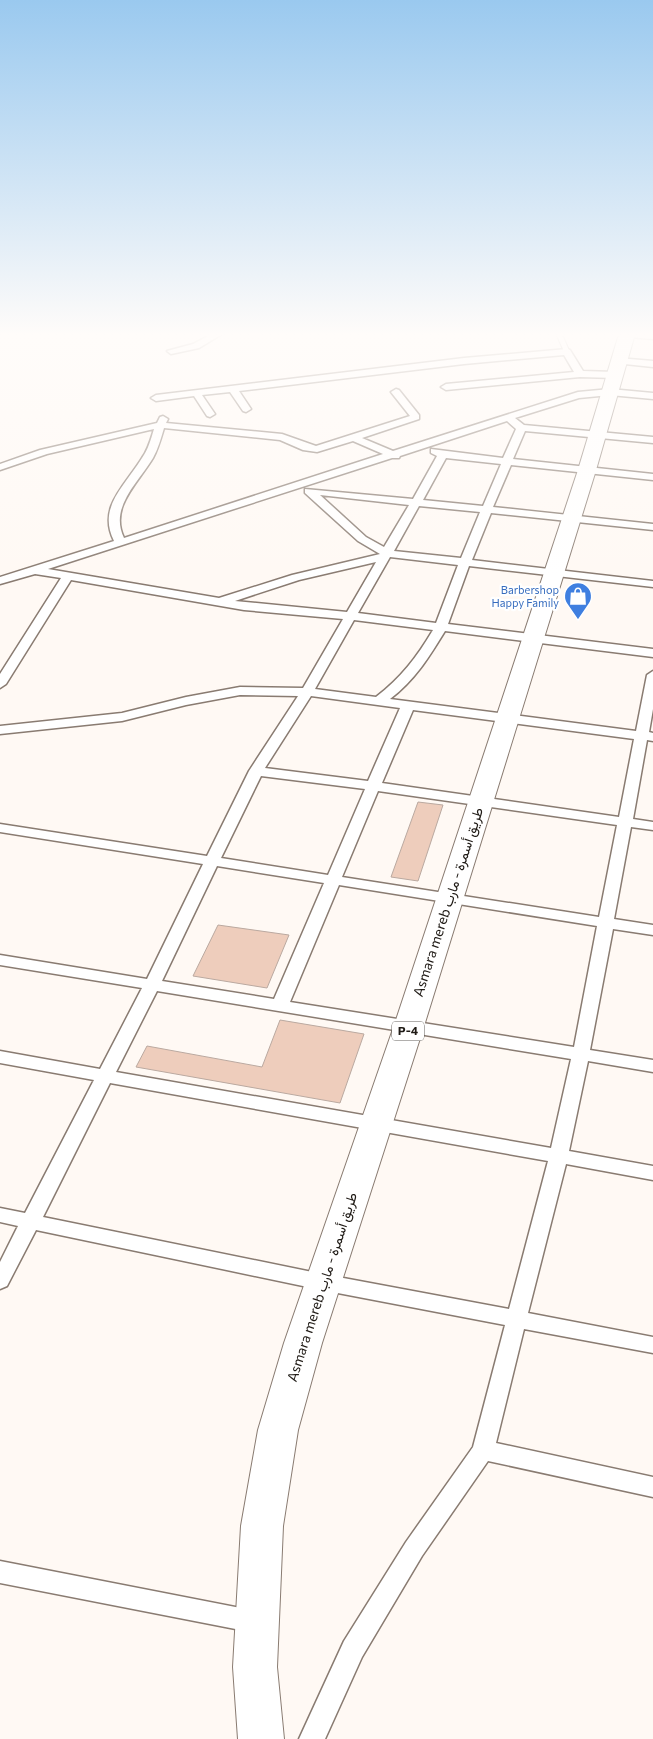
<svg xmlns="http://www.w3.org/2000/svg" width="653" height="1739" font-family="Commissioner,Vazirmatn,sans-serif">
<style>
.building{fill:#eecdbc;stroke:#baa9a0}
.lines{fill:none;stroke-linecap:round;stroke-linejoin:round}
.lane-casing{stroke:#897b71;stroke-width:7}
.street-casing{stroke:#897b71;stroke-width:3}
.highway-casing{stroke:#897b71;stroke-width:2}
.lane{stroke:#fff;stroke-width:5}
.street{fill:#fff;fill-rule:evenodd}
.highway{fill:#fff;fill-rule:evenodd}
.labels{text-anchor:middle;stroke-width:4.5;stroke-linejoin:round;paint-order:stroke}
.far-shop-label{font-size:11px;fill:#366cbe;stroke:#fff;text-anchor:end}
.shield{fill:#fff;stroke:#625f5b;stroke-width:1}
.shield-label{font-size:12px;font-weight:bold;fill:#1f1a15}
.street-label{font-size:14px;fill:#1f1a15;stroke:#fff}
</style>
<rect width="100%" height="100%" fill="#fff9f4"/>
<g class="building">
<path d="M 418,802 L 443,805 L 418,881 L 391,877 Z"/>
<path d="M 218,925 L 289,935 L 267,988 L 193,976 Z"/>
<path d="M 280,1020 L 364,1034 L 340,1103 L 136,1067 L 147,1046 L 262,1067 Z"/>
</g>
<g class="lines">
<g class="lane-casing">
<path id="lane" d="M 559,334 L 567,352"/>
</g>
<g class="street-casing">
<g id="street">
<path d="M 212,334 L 222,334 L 199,348 L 171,354 L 167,351 L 193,344 Z"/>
<path d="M 625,334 L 653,334 L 653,339 L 629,337 Z"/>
<path d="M 567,349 L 570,350 L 583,371 L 615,372 L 620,375 L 615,378 L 580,377 L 446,390 L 441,387 L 446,384 L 574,372 L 564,355 L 464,364 L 239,391 L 251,409 L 246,412 L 243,411 L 230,392 L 202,395 L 215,414 L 210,417 L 207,416 L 194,396 L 156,401 L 151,398 L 156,395 L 464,358 Z"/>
<path d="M 618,358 L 653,361 L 653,367 L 615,363 L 614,361 Z"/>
<path d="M 396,389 L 399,390 L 419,415 L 419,419 L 362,438 L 393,451 L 578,392 L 610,389 L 653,393 L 653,399 L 610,395 L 579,398 L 515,418 L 524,425 L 653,437 L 653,443 L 525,431 L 513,459 L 653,474 L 653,480 L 511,465 L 493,507 L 653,524 L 653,530 L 491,513 L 472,560 L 653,581 L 653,587 L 469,566 L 448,624 L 653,649 L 653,657 L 445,631 C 429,657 415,680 390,699 L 636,731 L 647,675 L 653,671 L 653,709 L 649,732 L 653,733 L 653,741 L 647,740 L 633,819 L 653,822 L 653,830 L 631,827 L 614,919 L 653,925 L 653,935 L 613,929 L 590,1050 L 653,1060 L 653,1072 L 588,1061 L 569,1151 L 653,1166 L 653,1180 L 566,1164 L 528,1313 L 653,1337 L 653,1353 L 524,1329 L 496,1443 L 653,1477 L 653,1497 L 488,1461 L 422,1556 L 362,1657 L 325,1739 L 299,1739 L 344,1641 L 406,1542 L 473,1447 L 505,1325 L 322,1290 L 36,1230 L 7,1286 L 0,1289 L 0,1262 L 18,1226 L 0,1222 L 0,1208 L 25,1213 L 94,1080 L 0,1063 L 0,1051 L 100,1069 L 142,988 L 0,965 L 0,955 L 147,979 L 203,864 L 0,832 L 0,824 L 207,856 L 249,771 L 298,696 L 240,695 L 186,705 L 122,721 L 0,734 L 0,726 L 122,713 L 186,697 L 240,687 L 303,688 L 343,619 L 244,610 L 71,580 L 6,684 L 0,688 L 0,674 L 61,578 L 35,574 L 0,584 L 0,577 L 114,541 C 97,507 125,486 142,458 C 148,450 151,439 154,429 L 47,454 L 0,470 L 0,464 L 40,450 L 157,423 L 160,417 L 163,416 L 168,419 L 166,423 L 282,434 L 316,446 L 410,416 L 391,392 ZM 507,421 L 516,429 L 503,458 L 431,449 L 431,453 L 437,456 L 413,499 L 305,489 L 305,493 L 358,541 L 380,554 L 292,575 L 219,598 L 48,569 L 392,458 L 399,458 L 400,456 ZM 164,428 L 280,440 L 303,450 L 317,452 L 353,441 L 383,454 L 124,538 C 109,507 138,483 153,458 C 158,449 161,438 164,428 ZM 446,458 L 501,464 L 483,506 L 423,500 ZM 320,495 L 409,505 L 384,547 L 366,537 ZM 419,506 L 480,512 L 461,558 L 394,551 ZM 390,557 L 458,565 L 436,623 L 358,613 ZM 376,562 L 347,612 L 235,601 L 299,580 ZM 354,620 L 433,630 C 417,657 401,678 376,697 L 315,689 ZM 311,696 L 400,708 L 368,781 L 265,768 ZM 413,710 L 634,739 L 619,817 L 382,783 ZM 261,776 L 365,789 L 328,875 L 221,858 ZM 378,791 L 617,825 L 599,917 L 342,877 ZM 217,866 L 324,883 L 274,999 L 162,981 ZM 339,885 L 597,926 L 574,1047 L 290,1002 ZM 157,991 L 571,1059 L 551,1148 L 116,1072 ZM 110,1083 L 548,1161 L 509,1309 L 322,1274 L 43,1217 Z"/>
<path d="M 0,1561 L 256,1611 L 264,1614 L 268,1622 L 264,1630 L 256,1633 L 0,1583 Z"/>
</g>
</g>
<g class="highway-casing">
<path id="highway" d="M 619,334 L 635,334 L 596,470 L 424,1026 L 322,1343 L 298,1430 L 283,1526 L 277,1667 L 284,1739 L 238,1739 L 233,1667 L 241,1526 L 258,1430 L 284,1343 L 394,1026 L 578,470 Z"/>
</g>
<use href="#lane" class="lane"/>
<use href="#street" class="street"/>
<use href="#highway" class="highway"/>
</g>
<linearGradient id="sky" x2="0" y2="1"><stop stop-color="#9ac9ef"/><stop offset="0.58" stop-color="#fffcfa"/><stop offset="1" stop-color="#fffcfa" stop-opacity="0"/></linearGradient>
<rect width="653" height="577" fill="url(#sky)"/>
<defs>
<g id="shop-pin" transform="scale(1.4375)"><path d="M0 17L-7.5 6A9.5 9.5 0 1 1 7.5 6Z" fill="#3f7fe0" stroke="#fff"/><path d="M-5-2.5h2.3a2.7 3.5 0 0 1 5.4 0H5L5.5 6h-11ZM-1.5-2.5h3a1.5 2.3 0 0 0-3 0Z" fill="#fff"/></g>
</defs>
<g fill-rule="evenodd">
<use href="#shop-pin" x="578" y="596"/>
</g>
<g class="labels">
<g class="far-shop-label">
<text x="559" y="594">Barbershop<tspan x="559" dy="13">Happy Family</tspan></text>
</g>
<rect class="shield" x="392" y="1021.5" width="32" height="19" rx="4"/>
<g class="shield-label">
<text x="408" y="1035">P-4</text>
</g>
<g class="street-label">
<text transform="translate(448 902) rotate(-72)" y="5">Asmara mereb طريق أسمرة - مارب</text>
<text transform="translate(322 1287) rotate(-72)" y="5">Asmara mereb طريق أسمرة - مارب</text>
</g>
</g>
</svg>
